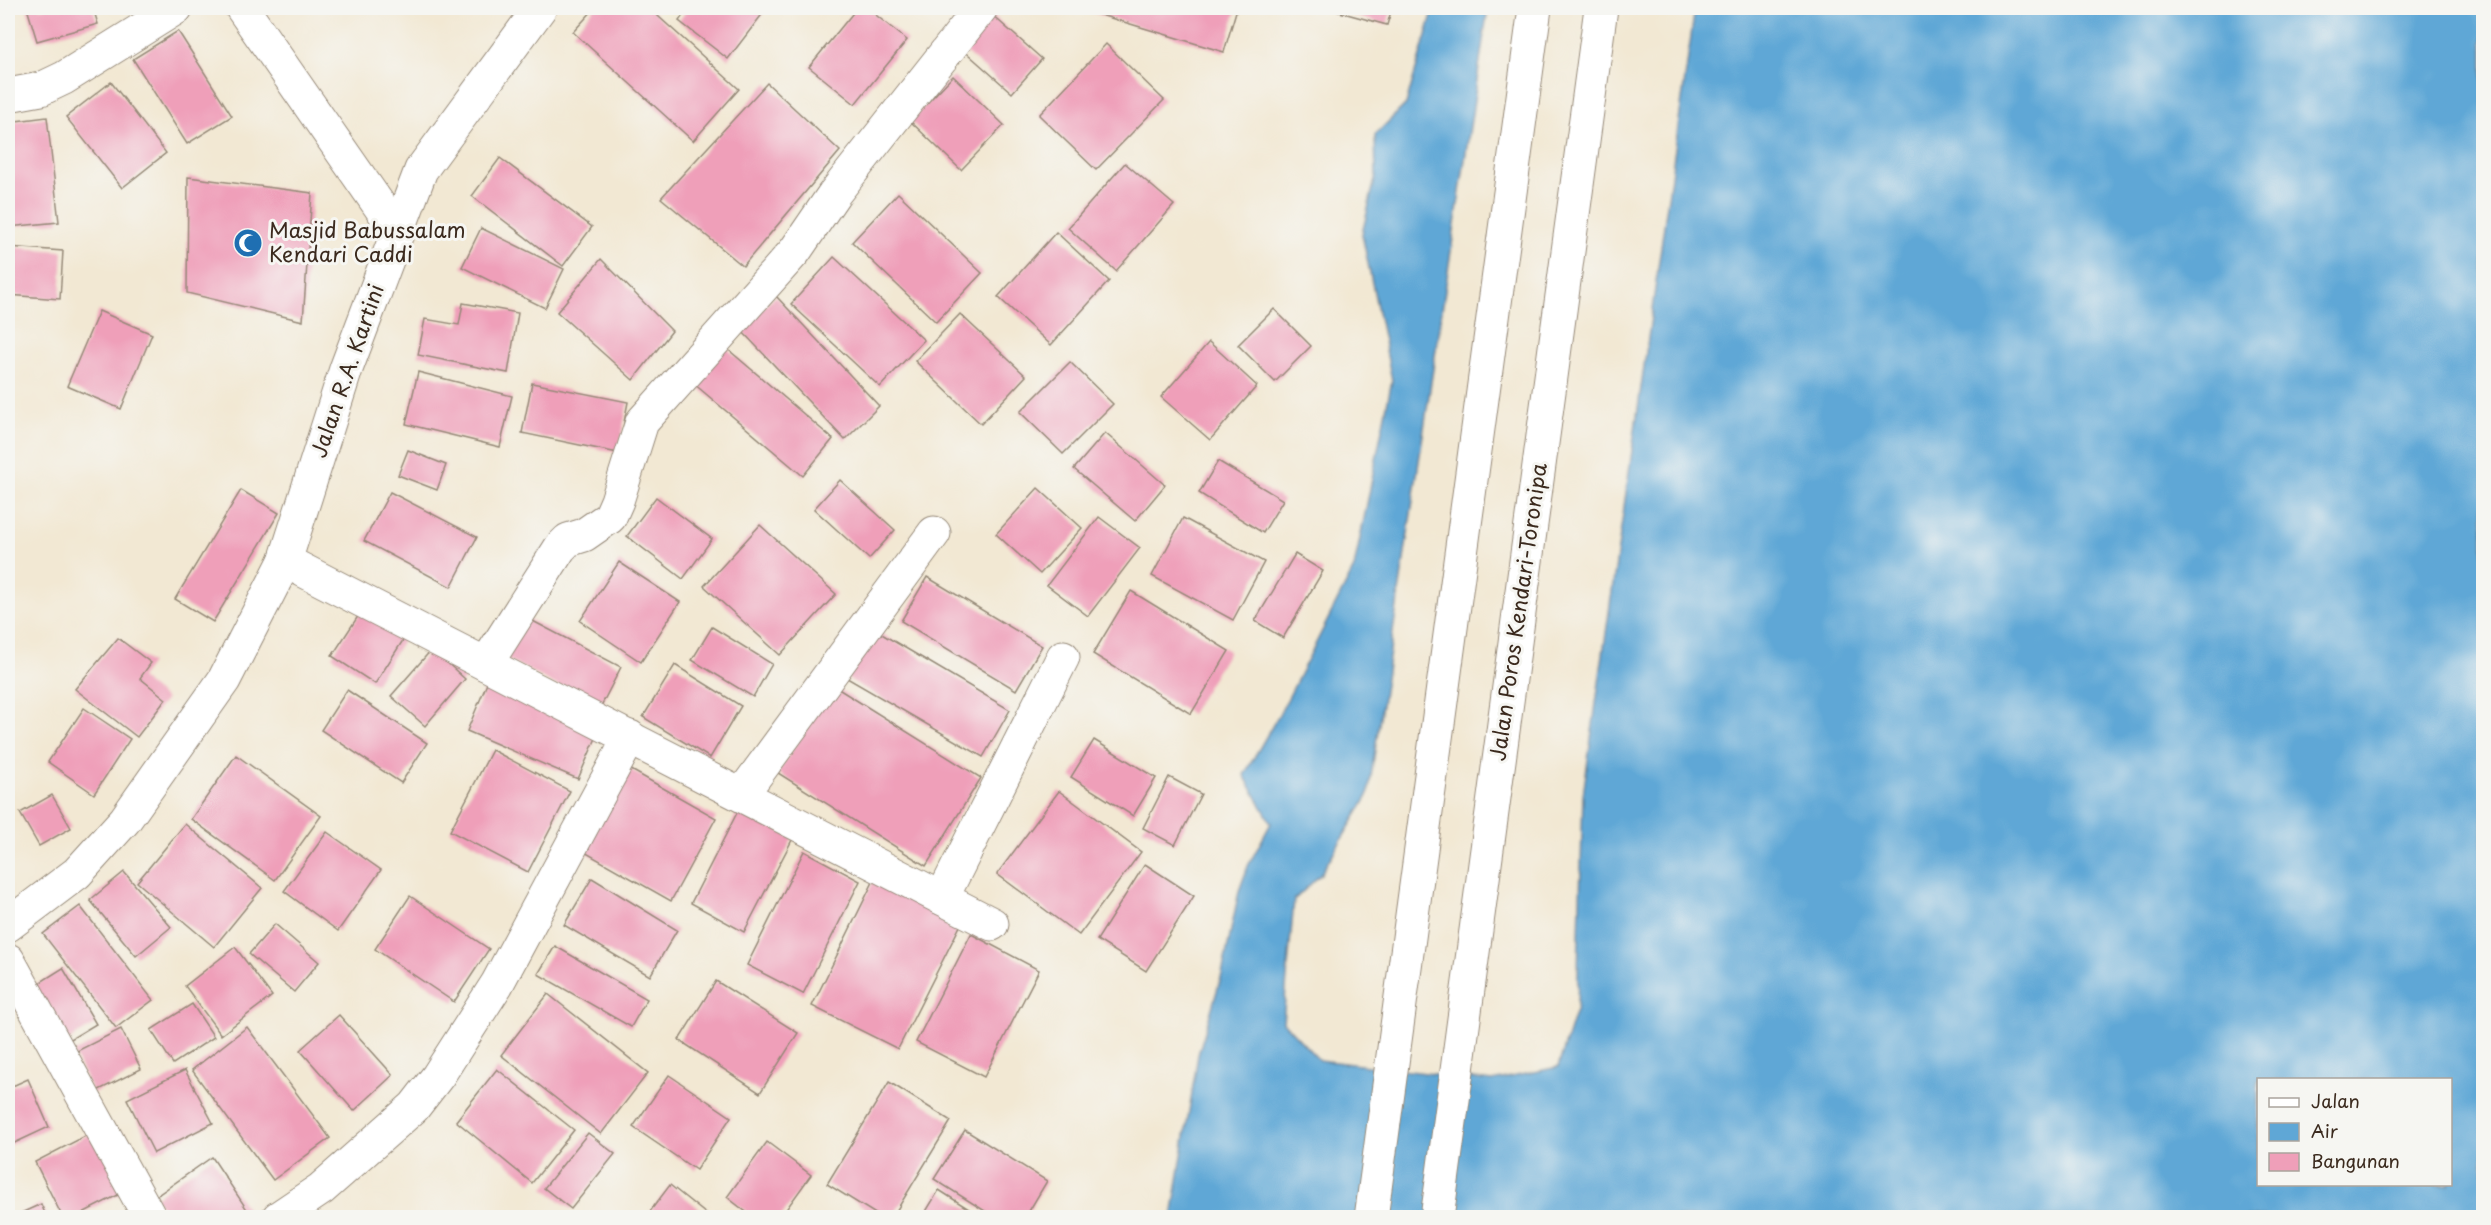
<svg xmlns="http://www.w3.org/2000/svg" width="2491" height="1225" font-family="'Playpen Sans',sans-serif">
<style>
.water{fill:#5fa7d6;stroke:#4d687a;stroke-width:1.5;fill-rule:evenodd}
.building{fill:#ef9fb9}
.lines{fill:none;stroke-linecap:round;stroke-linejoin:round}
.minor-casing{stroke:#968978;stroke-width:35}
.major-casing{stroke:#968978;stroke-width:35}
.minor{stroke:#fff;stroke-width:33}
.major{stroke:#fff;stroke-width:33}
.labels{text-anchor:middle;stroke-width:6;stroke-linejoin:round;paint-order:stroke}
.poi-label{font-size:21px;fill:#3b2a1e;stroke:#f6f6f2;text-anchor:start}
.street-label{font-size:21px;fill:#3b2a1e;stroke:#f6f6f2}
</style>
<rect width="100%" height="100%" fill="#f6f6f2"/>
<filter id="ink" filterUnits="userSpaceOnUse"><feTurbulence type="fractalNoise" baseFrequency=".0167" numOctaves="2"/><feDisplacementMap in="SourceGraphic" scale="12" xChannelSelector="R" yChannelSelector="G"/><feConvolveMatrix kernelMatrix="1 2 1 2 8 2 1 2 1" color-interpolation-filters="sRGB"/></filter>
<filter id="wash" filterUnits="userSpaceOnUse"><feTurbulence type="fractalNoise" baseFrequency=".008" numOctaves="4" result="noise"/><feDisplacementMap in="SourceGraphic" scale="24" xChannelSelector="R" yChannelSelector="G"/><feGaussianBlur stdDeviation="1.35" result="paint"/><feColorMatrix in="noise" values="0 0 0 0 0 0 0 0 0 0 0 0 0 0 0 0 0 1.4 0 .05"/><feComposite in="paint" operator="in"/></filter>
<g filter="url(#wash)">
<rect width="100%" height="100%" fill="#f2e8d3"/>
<path class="water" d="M 1434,8 L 1488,8 L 1368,796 L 1320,875 L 1294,900 L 1283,1022 L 1319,1060 L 1492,1081 L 1558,1067 L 1577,1007 L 1583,795 L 1695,8 L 2483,8 L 2483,1217 L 1172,1218 L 1198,1055 L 1222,974 L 1239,891 L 1248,866 L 1271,823 L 1244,775 L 1285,704 L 1354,568 L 1392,380 L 1362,234 L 1376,175 L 1375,135 L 1406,104 ZM 2258,1080 L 2450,1080 L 2450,1184 L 2258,1184 Z"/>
<g id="blocks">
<g class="building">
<path d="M 27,8 L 93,8 L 98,24 L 37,41 Z"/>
<path d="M 595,8 L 649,8 L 739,89 L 693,141 L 573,32 Z"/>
<path d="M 688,8 L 767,8 L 728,59 L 679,21 Z"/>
<path d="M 857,8 L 867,8 L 907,40 L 855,104 L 809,67 Z"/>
<path d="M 1077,8 L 1237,8 L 1224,52 Z"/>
<path d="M 1325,8 L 1392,8 L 1387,25 Z"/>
<path d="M 990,13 L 1042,59 L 1012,93 L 960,47 Z"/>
<path d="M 178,31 L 232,116 L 187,144 L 133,59 Z"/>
<path d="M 1106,44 L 1164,100 L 1096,170 L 1039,115 Z"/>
<path d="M 953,76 L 1004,125 L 961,170 L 910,121 Z"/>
<path d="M 111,82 L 166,153 L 122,188 L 66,117 Z"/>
<path d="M 767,83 L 840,151 L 743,266 L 661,198 Z"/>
<path d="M 47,117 L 59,222 L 8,227 L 8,122 Z"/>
<path d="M 500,158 L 592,227 L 563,266 L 472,196 Z"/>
<path d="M 1125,163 L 1174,205 L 1116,271 L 1068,228 Z"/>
<path d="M 188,177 L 312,193 L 303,321 L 187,293 Z"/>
<path d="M 898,193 L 982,273 L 936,322 L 852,242 Z"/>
<path d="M 481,228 L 564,269 L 545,308 L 462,267 Z"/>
<path d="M 1056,232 L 1109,281 L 1051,345 L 998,297 Z"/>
<path d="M 8,247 L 63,251 L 60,299 L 8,295 Z"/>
<path d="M 834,257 L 924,340 L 880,387 L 791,304 Z"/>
<path d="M 601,259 L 672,331 L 633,380 L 557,312 Z"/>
<path d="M 776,296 L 879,406 L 845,440 L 740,329 Z"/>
<path d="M 463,303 L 518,313 L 508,373 L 418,355 L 425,319 L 459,325 Z"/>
<path d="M 1274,309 L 1311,346 L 1275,382 L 1238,345 Z"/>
<path d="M 99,311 L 152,334 L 121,409 L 67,386 Z"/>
<path d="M 960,314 L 1026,376 L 981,424 L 915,361 Z"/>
<path d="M 1209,342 L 1257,386 L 1210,440 L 1161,397 Z"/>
<path d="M 724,346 L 833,439 L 803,476 L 693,383 Z"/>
<path d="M 1070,362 L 1113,404 L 1063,454 L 1020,412 Z"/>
<path d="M 418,372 L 512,396 L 500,447 L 406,424 Z"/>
<path d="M 532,383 L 628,402 L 618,453 L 522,433 Z"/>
<path d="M 1105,433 L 1165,485 L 1135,521 L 1074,469 Z"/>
<path d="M 408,450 L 446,465 L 437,490 L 398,475 Z"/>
<path d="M 1218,461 L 1283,500 L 1263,533 L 1199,493 Z"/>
<path d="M 840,480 L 895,530 L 869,559 L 814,509 Z"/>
<path d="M 1038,488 L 1082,528 L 1040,574 L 996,534 Z"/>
<path d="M 241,490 L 279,513 L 213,622 L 175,599 Z"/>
<path d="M 390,492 L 477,537 L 451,587 L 364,541 Z"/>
<path d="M 656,497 L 712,539 L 683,579 L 627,536 Z"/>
<path d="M 1099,517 L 1140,548 L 1088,616 L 1047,585 Z"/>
<path d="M 1183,518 L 1264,562 L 1233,620 L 1152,576 Z"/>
<path d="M 760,525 L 836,594 L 780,655 L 704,586 Z"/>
<path d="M 1295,554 L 1323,571 L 1283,638 L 1255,621 Z"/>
<path d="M 619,562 L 680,602 L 641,662 L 580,621 Z"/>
<path d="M 927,577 L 1042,646 L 1016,690 L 901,621 Z"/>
<path d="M 1131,591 L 1229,651 L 1191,714 L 1093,654 Z"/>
<path d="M 366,604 L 409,631 L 375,684 L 332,656 Z"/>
<path d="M 527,618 L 621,667 L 600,708 L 505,658 Z"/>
<path d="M 712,627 L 772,664 L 753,697 L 692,660 Z"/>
<path d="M 875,630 L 1010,710 L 983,757 L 847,678 Z"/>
<path d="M 118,638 L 151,663 L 140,678 L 166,699 L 137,737 L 75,689 Z"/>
<path d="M 432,649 L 465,679 L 425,726 L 391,696 Z"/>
<path d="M 675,665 L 741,706 L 710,758 L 643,717 Z"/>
<path d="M 488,681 L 600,729 L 578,779 L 467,731 Z"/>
<path d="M 832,685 L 981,778 L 926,866 L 778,773 Z"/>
<path d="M 347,690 L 427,743 L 401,783 L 321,730 Z"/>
<path d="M 84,708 L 130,739 L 94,794 L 48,762 Z"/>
<path d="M 1094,740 L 1156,778 L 1133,816 L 1071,777 Z"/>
<path d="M 492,750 L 570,791 L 528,872 L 450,831 Z"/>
<path d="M 236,755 L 321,816 L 275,880 L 191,819 Z"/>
<path d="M 626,767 L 716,818 L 671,901 L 581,850 Z"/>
<path d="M 1169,777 L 1201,794 L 1175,845 L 1143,828 Z"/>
<path d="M 1059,791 L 1141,852 L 1079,935 L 997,874 Z"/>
<path d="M 52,795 L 71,828 L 39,846 L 20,813 Z"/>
<path d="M 739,809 L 793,838 L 744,932 L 691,903 Z"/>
<path d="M 185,824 L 262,888 L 214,947 L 137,882 Z"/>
<path d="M 327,832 L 381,870 L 338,931 L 284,891 Z"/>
<path d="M 804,851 L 860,881 L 803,994 L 747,965 Z"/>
<path d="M 1145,864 L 1194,896 L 1146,971 L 1097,940 Z"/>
<path d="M 124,872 L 171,927 L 136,956 L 90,900 Z"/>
<path d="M 592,878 L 677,930 L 650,976 L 564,925 Z"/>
<path d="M 875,878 L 962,922 L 898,1049 L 812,1006 Z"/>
<path d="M 410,896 L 489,949 L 454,1002 L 375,949 Z"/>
<path d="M 80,906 L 153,1000 L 116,1028 L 43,934 Z"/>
<path d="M 275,924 L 319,962 L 294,992 L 249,954 Z"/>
<path d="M 971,934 L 1039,970 L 984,1077 L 916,1042 Z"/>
<path d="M 555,946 L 647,999 L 631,1027 L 538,974 Z"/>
<path d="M 235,947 L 272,996 L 221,1035 L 185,986 Z"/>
<path d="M 63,968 L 96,1024 L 61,1045 L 28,990 Z"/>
<path d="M 716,981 L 798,1033 L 760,1093 L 679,1040 Z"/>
<path d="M 548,994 L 648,1073 L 601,1134 L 501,1055 Z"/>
<path d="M 192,1004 L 214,1037 L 173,1064 L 151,1030 Z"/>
<path d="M 339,1015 L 393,1075 L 354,1111 L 300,1050 Z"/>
<path d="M 247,1027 L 330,1138 L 273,1180 L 192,1070 Z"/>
<path d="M 121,1029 L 141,1069 L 93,1093 L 73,1053 Z"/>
<path d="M 497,1069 L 574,1130 L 532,1183 L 456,1121 Z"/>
<path d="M 185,1070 L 213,1123 L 154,1153 L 127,1099 Z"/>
<path d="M 669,1075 L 731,1117 L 696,1170 L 633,1127 Z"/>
<path d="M 28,1079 L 49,1127 L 8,1146 L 8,1088 Z"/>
<path d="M 889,1082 L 951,1121 L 892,1218 L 882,1218 L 827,1184 Z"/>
<path d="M 965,1130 L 1047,1181 L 1025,1218 L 996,1218 L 934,1179 Z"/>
<path d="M 95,1131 L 126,1191 L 73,1218 L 63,1218 L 35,1162 Z"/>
<path d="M 588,1133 L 615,1154 L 571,1209 L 544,1188 Z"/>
<path d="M 767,1142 L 811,1175 L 780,1218 L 754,1218 L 727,1197 Z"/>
<path d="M 212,1157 L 248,1211 L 239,1218 L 169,1218 L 155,1197 Z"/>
<path d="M 670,1185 L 711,1218 L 645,1218 Z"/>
<path d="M 939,1190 L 983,1218 L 922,1218 Z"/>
<path d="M 41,1204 L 47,1218 L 10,1218 Z"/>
</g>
</g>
</g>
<g filter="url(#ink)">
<use href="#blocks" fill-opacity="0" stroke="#968978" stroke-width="1.5"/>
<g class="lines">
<g class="minor-casing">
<g id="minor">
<path d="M 242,8 L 397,231"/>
<path d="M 8,95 L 41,89 L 64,78 L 176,8"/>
<path d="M 285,561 L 992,924"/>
<path d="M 486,664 L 560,548 L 568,540 L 584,535 L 610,517 L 617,501 L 642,422 L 795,251 L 834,194 L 981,8"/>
<path d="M 742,794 L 934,533"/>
<path d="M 942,898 L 1063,657"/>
<path d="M 8,960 L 150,1218"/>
<path d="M 278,1218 L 321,1189 L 414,1107 L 438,1076 L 497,984 L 630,737"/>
</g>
</g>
<g class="major-casing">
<g id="major">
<path d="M 8,925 L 77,873 L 125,820 L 224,680 L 285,561 L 346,369 L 421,170 L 540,8"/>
<path d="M 1371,1218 L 1535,8"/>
<path d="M 1437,1218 L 1601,8"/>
</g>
</g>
<use href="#minor" class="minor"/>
<use href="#major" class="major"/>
</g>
</g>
<defs>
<g id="mosque-disc" transform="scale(1.5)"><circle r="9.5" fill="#1f6fb2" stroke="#f6f6f2"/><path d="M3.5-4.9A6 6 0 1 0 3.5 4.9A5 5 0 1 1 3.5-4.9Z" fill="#fff"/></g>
</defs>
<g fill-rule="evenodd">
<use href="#mosque-disc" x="248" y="243"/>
</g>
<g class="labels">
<g class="poi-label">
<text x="269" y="238">Masjid Babussalam<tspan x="269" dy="24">Kendari Caddi</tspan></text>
</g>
<g class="street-label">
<text transform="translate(348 371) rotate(-71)" y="7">Jalan R.A. Kartini</text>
<text transform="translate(1519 612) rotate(-82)" y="7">Jalan Poros Kendari-Toronipa</text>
</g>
</g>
<rect width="2491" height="1225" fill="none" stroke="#f6f6f2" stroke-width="30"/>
<rect x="2257" y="1078" width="195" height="108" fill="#f6f6f2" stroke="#aba49d" stroke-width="1.5"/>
<rect x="2269" y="1098" width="30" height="9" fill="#ffffff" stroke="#aba49d" stroke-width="1.5"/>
<text x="2311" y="1108" font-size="18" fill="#3b2a1e">Jalan</text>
<rect x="2269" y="1123" width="30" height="18" fill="#5fa7d6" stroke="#aba49d" stroke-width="1.5"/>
<text x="2311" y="1138" font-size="18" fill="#3b2a1e">Air</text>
<rect x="2269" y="1153" width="30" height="18" fill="#ef9fb9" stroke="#aba49d" stroke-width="1.5"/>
<text x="2311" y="1168" font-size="18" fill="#3b2a1e">Bangunan</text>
</svg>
